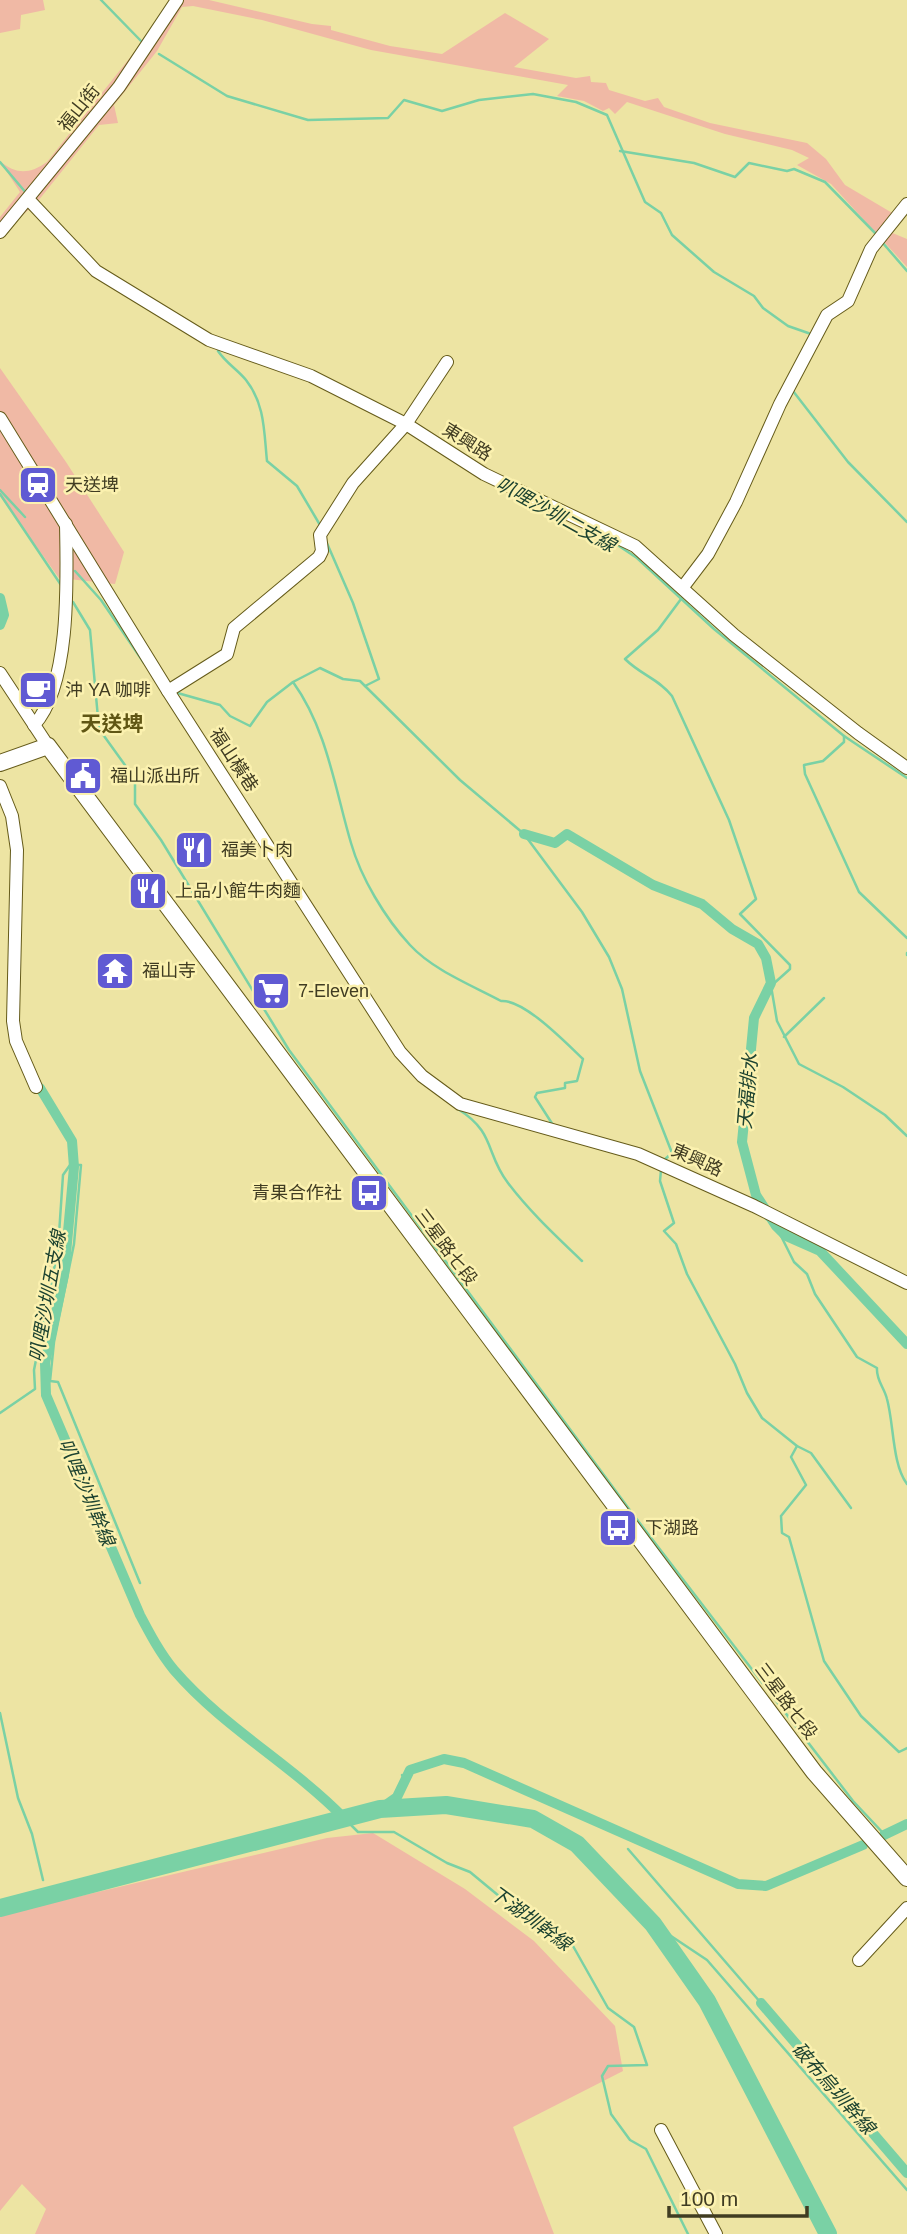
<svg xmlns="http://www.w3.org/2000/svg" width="907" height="2234" font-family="Helvetica,'Noto Sans TC',sans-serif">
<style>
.green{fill:#f0b9a5}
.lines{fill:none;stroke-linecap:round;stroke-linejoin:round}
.stream{stroke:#7ad1a5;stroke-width:2.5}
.canal{stroke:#7ad1a5;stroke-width:10}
.river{stroke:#7ad1a5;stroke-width:18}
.minor-casing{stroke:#655b1a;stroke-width:14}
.major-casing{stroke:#655b1a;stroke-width:18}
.minor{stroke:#fff;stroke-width:12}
.major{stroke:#fff;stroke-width:16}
.labels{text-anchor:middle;stroke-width:5;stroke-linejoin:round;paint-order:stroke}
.street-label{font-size:18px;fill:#403c22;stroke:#fbf1af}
.poi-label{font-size:18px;fill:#403c22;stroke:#fbf1af;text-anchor:start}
.water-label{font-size:19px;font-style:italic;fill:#1d4331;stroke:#fbf1af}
.quarter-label{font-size:21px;font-weight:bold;fill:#605614;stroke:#fbf1af}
</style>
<rect width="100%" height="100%" fill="#ede4a3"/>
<g class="green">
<path d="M 0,0 L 43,0 L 45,10 L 21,15 L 20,29 L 0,33 Z"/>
<path d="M 169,0 L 209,0 L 312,24 L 331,26 L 331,30 L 390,46 L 442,54 L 505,13 L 549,39 L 514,67 L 576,78 L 590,76 L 591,82 L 606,83 L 609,90 L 645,101 L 658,98 L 664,107 L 710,123 L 807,143 L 826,159 L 845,185 L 894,214 L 890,232 L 907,239 L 907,267 L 831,184 L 797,165 L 809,158 L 792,150 L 725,134 L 627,102 L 615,114 L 609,108 L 603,111 L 584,101 L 557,96 L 568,85 L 371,50 L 262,20 L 193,6 L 182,7 L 157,51 L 114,105 L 118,123 L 99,125 L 38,201 L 0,236 L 0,217 L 20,192 L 0,161 C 16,175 30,174 47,162 L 144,40 Z"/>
<path d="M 0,368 L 66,462 L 124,552 L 115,584 L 59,578 L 0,496 Z"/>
<path d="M 373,1833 L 465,1889 L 534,1941 L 615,2026 L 623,2071 L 513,2127 L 554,2234 L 35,2234 L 46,2209 L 22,2184 L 0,2211 L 0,1915 L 327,1838 Z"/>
</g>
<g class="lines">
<g class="stream">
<path d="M 101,0 L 142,42"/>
<path d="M 159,54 L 227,96 L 308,120 L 388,118 L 404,100 L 442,111 L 479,100 L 533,94 L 576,102 L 607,115 L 645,202 L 661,213 L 672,235 L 714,272 L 754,296 L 763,308 L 788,326 L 811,334"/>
<path d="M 620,151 L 694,163 L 735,177 L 749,163 L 787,171 L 794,169 L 825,182 L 876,234"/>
<path d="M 0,162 L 27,194"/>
<path d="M 882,242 L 907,271"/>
<path d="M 218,351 C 226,363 237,369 246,380 C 265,404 264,432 267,461 L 297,486 L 320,525"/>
<path d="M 793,391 L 848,462 L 907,522"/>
<path d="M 0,490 L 25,517"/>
<path d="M 0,494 L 61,585"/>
<path d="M 326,541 L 353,603 L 379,679 L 365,686"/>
<path d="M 613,542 L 637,558 L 714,629 L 844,736 L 907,778"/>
<path d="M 75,571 L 101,600 L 144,663"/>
<path d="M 684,595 L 658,630 L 625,659 C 641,675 659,679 672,696 L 729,820 L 756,899 L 740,914 L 790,965 L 790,969 L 771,986 L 777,1021 L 799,1064 L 843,1087 L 885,1115 L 907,1136"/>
<path d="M 73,602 L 90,630 L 99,729 L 135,779 L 135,804 L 161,840 L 289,1050 L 632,1513 L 853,1801 L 885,1835"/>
<path d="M 293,682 L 320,668 L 343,679 L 360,681 L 460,780 L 524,834 L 582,912 L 609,957 L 622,989 L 640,1071 L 672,1153 L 664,1160"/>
<path d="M 174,692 L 220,705 L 230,716 L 250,726 L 267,702 L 293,682 C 327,729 335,789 351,843 C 361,878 385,918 410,945 C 433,970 471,985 501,1001 C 524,999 566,1043 583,1059 L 577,1081 L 565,1083 L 565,1088 L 537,1093 L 535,1097 L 553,1125"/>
<path d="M 844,736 L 844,742 L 823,761 L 804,765 L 805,774 L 859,892 L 907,938"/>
<path d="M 907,953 L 907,955"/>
<path d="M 784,1037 L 824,998"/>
<path d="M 458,1109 C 496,1133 485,1153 508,1183 C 530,1212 556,1236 582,1261"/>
<path d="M 78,1165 L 81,1165 L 74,1244 L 54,1342 L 50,1381 L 58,1382 L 140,1583"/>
<path d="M 661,1170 L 660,1181 L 674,1223 L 664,1231 L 676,1244 L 687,1274 L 735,1364 L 747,1393 L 762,1418 L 797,1446 L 791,1457 L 806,1485 L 781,1516 L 782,1533 L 789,1537 L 824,1661 L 861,1716 L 899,1752 L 907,1748"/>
<path d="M 766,1219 L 803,1238"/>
<path d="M 776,1226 L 794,1262 L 807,1274 L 815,1294 L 857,1357 L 877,1368 C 876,1380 884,1387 887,1399 C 894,1424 892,1464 907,1484"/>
<path d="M 0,1413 L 35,1389 L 34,1370 L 58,1249 L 63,1175 L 70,1165 L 74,1165"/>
<path d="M 797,1446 L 811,1453 L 851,1508"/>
<path d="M 0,1713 L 18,1798 L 32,1834 L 43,1880"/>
<path d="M 402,1775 L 404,1778"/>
<path d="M 344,1818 L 358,1832 L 394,1832 L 447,1863 L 470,1872 L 535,1926 L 573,1946 L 608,2008 L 634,2027 L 647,2065 L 608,2066 L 602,2076 L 611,2114 L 630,2140 L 646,2149 L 688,2234"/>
<path d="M 628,1849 L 761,2003"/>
<path d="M 45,1890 L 46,1896"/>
<path d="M 653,1924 L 707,1960 L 907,2190"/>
</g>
<g class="canal">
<path d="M 0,598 L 4,615 L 0,625"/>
<path d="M 524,834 L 555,843 L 567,834 L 653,885 L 702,904 L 732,929 L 758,944 L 766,958 L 771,983 L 754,1018 L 742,1142 L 756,1195 L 776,1226 L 786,1236 L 820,1251 L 907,1344"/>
<path d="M 40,1088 L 72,1141 L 74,1167 L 64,1275 L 45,1363 L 46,1395 L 140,1615 C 150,1634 160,1653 174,1670 C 223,1727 291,1764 344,1818"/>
<path d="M 380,1809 L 397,1797 L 410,1770 L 444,1759 L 464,1763 L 738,1884 L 766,1886 L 863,1845"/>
<path d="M 884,1835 L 907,1824"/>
<path d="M 761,2003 L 907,2173"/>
</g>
<path class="river" d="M 0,1908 L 380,1809 L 446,1805 L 533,1819 L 577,1844 L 653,1924 L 707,2001 L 828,2234"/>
<g class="minor-casing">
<g id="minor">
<path d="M 28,199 L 96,271 L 209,340 L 311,376 L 406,424 L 484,474 L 635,546 L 734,635 L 858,733 L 907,768"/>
<path d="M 0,232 L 119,87 L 177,0"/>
<path d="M 0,418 L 168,691 L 400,1052 L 422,1076 L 460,1104 L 638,1154 L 754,1206 L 907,1283"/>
<path d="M 683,587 L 708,554 L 736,502 L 780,404 L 827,315 L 848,301 L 871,249 L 907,204"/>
<path d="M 0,673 L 48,746"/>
<path d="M 168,691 L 227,654 L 234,628 L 319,557 L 322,551 L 320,535 L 353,483 L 406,424 L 447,362"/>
<path d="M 34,725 C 71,685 67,577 66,524"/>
<path d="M 0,786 L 12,816 L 17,850 L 13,1021 L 16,1041 L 36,1087"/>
<path d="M 859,1960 L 907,1908"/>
<path d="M 661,2130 L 716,2234"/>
</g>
</g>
<g class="major-casing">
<path id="major" d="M 0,763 L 48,746 L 814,1772 L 907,1878"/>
</g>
<use href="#minor" class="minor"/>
<use href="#major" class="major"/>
</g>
<defs>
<g id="station-square" transform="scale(2.0125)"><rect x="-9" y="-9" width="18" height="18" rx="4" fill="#605ad3" stroke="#fbf1af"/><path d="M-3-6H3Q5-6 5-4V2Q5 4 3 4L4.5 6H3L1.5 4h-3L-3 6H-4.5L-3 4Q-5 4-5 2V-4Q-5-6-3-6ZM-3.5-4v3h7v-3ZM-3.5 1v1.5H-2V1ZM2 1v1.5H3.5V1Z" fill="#fff"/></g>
<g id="cafe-square" transform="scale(2.0125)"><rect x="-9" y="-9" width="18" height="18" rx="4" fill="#605ad3" stroke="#fbf1af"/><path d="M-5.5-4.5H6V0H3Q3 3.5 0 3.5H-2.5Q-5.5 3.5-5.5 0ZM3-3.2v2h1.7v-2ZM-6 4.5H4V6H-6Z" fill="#fff"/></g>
<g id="civic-square" transform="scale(2.0125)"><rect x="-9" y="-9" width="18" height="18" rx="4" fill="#605ad3" stroke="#fbf1af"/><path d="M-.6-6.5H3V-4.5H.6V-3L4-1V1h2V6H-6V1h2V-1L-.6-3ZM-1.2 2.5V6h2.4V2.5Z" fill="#fff"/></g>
<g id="restaurant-square" transform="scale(2.0125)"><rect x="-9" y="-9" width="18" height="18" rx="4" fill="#605ad3" stroke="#fbf1af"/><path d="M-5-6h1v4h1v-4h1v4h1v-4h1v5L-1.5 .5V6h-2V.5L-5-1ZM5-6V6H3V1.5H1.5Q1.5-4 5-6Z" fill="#fff"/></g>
<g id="temple-square" transform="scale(2.0125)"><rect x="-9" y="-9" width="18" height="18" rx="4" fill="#605ad3" stroke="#fbf1af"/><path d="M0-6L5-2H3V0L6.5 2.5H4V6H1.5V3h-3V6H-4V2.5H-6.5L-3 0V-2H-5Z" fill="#fff"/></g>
<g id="supermarket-square" transform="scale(2.0125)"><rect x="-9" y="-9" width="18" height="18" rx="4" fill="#605ad3" stroke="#fbf1af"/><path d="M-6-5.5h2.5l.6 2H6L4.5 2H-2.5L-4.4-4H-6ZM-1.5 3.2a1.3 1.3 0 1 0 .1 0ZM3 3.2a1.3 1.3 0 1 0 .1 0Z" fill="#fff"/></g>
<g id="bus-square" transform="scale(2.0125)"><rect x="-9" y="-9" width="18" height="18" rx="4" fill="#605ad3" stroke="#fbf1af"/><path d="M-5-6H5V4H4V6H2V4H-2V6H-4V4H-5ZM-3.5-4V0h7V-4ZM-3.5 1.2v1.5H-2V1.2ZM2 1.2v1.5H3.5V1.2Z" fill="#fff"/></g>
</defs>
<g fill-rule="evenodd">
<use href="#station-square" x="38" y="485"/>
<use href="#cafe-square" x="38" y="690"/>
<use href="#civic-square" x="83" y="776"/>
<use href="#restaurant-square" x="194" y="850"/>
<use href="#restaurant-square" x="148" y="891"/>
<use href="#temple-square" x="115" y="971"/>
<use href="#supermarket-square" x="271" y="991"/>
<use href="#bus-square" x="369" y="1193"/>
<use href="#bus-square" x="618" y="1528"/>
</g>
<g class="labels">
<g class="street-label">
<text transform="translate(79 108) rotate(-51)" y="6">福山街</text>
<text transform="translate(467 442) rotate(32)" y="6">東興路</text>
<text transform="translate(234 760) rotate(57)" y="6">福山橫巷</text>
<text transform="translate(697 1160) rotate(24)" y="6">東興路</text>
<text transform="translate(446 1247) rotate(53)" y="6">三星路七段</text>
<text transform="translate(786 1701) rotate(53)" y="6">三星路七段</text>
</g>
<g class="poi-label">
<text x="65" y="491">天送埤</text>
<text x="65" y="696">沖 YA 咖啡</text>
<text x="110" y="782">福山派出所</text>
<text x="221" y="856">福美卜肉</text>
<text x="175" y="897">上品小館牛肉麵</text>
<text x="142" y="977">福山寺</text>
<text x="298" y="997">7-Eleven</text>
<text x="342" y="1199" text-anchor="end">青果合作社</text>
<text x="645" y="1534">下湖路</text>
</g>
<g class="water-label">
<text transform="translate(556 514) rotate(29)" y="7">叭哩沙圳二支線</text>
<text transform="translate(747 1091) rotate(-85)" y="7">天福排水</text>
<text transform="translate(47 1296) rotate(-80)" y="7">叭哩沙圳五支線</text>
<text transform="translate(87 1492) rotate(67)" y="7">叭哩沙圳幹線</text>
<text transform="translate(531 1918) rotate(36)" y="7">下湖圳幹線</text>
<text transform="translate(834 2088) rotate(49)" y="7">破布烏圳幹線</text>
</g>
<g class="quarter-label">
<text x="112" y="731">天送埤</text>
</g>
</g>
<path d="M669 2206v10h138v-10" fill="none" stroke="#403c22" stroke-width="3.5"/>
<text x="680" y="2206" font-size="21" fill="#403c22" stroke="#fbf1af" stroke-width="5" paint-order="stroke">100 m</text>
</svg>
